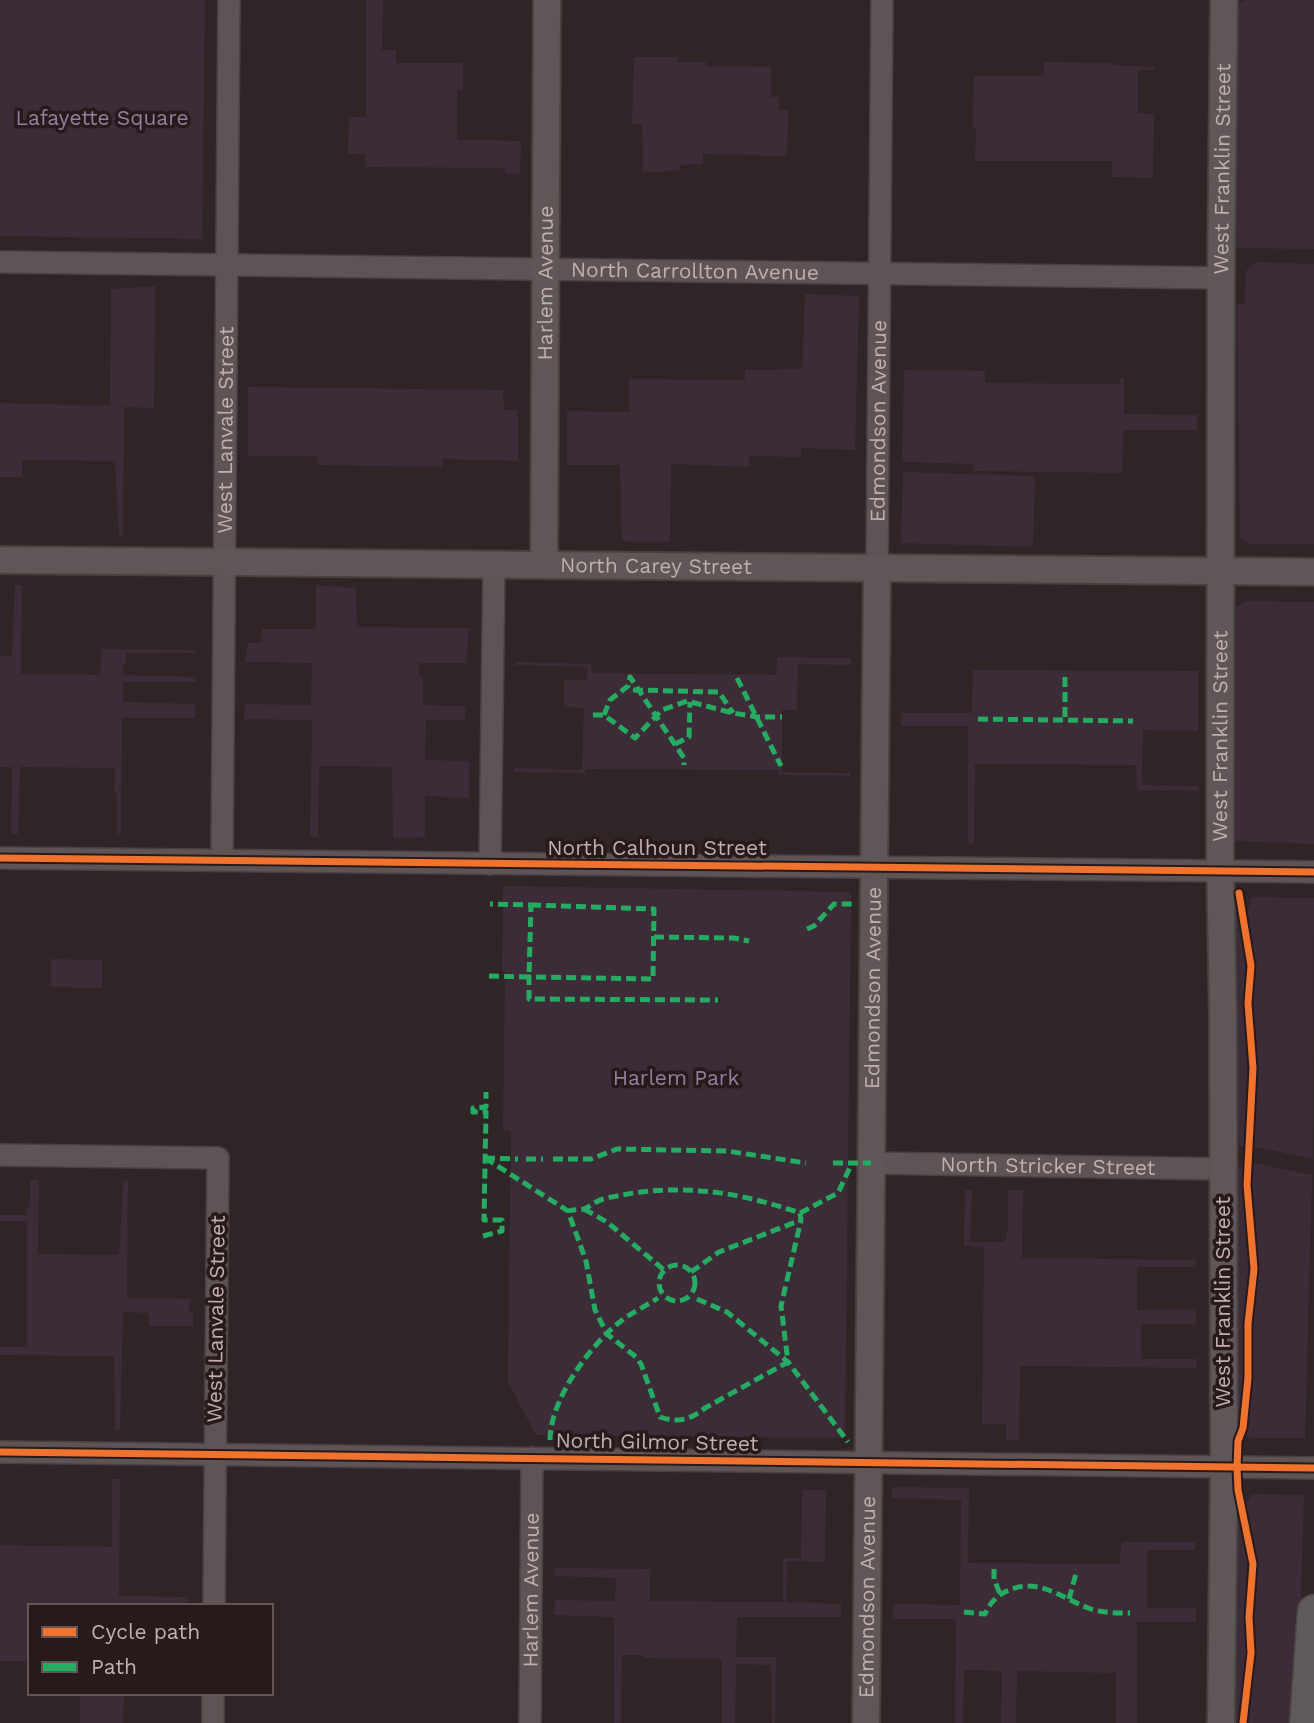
<svg xmlns="http://www.w3.org/2000/svg" width="1314" height="1723" font-family="'Work Sans',sans-serif">
<style>
.green{fill:#3c2c38}
.lines{fill:none;stroke-linecap:round;stroke-linejoin:round}
.minor-casing{stroke:#484141;stroke-width:24}
.major-casing{stroke:#494040;stroke-width:30}
.highway-casing{stroke:#4b4242;stroke-width:35}
.minor{stroke:#5e5455;stroke-width:21}
.major{stroke:#5f5757;stroke-width:26}
.highway{stroke:#5e595a;stroke-width:32}
.quiet{stroke:#26ab63;stroke-width:5;stroke-dasharray:10 5;stroke-linecap:butt}
.cycleway-casing{stroke:#281a1b;stroke-width:11}
.cycleway{stroke:#ef722f;stroke-width:7}
.labels{text-anchor:middle;stroke-width:7;stroke-linejoin:round;paint-order:stroke}
.park-label{font-size:21px;fill:#90809f;stroke:#281a1b}
.street-label{font-size:21px;fill:#c0aeb0;stroke:#281a1b}
</style>
<rect width="100%" height="100%" fill="#2f2526"/>
<g class="green">
<path d="M 0,0 L 205,0 L 202,239 L 0,236 Z"/>
<path d="M 366,0 L 383,0 L 382,50 L 396,50 L 396,63 L 463,63 L 463,90 L 457,90 L 457,140 L 521,141 L 520,174 L 505,173 L 505,168 L 366,167 L 366,154 L 348,154 L 349,117 L 366,117 Z"/>
<path d="M 1247,0 L 1314,0 L 1314,249 L 1237,248 L 1236,4 Z"/>
<path d="M 634,57 L 678,57 L 678,62 L 706,62 L 706,66 L 771,67 L 771,97 L 778,97 L 778,110 L 788,110 L 787,156 L 703,154 L 703,164 L 680,165 L 679,171 L 643,172 L 642,124 L 632,124 Z"/>
<path d="M 1044,62 L 1110,63 L 1110,65 L 1154,67 L 1154,70 L 1138,70 L 1138,113 L 1154,114 L 1153,178 L 1112,177 L 1112,161 L 975,161 L 976,128 L 973,127 L 974,76 L 1043,76 Z"/>
<path d="M 1256,262 L 1314,264 L 1314,544 L 1250,544 L 1240,538 L 1237,305 L 1245,304 L 1246,271 Z"/>
<path d="M 155,286 L 154,408 L 124,407 L 123,537 L 119,536 L 115,461 L 22,460 L 22,477 L 0,477 L 0,403 L 110,406 L 111,289 Z"/>
<path d="M 805,294 L 859,296 L 855,450 L 801,448 L 801,457 L 749,456 L 749,467 L 671,464 L 670,542 L 622,541 L 620,465 L 567,465 L 567,411 L 629,412 L 629,379 L 745,380 L 745,370 L 802,369 L 802,374 Z"/>
<path d="M 904,370 L 985,371 L 985,383 L 1119,384 L 1120,378 L 1124,378 L 1124,414 L 1197,415 L 1197,430 L 1123,430 L 1122,473 L 973,471 L 973,464 L 902,462 Z"/>
<path d="M 248,387 L 503,390 L 504,410 L 518,410 L 518,461 L 443,459 L 442,467 L 318,465 L 317,456 L 248,456 Z"/>
<path d="M 903,472 L 1035,476 L 1033,547 L 901,543 Z"/>
<path d="M 15,585 L 22,585 L 21,674 L 100,675 L 102,649 L 196,650 L 196,653 L 126,653 L 126,663 L 123,664 L 123,675 L 195,677 L 196,682 L 123,682 L 123,702 L 195,704 L 195,718 L 122,718 L 121,835 L 114,834 L 117,833 L 117,793 L 114,793 L 115,768 L 20,767 L 18,834 L 11,834 L 12,767 L 0,767 L 0,656 L 12,656 Z"/>
<path d="M 316,585 L 356,588 L 357,627 L 469,628 L 466,663 L 419,663 L 419,677 L 423,677 L 423,705 L 466,706 L 465,720 L 426,720 L 425,760 L 469,761 L 469,798 L 425,796 L 425,837 L 393,838 L 392,767 L 319,766 L 318,837 L 310,837 L 312,720 L 244,719 L 245,704 L 311,705 L 312,663 L 245,662 L 248,643 L 261,643 L 262,629 L 316,629 Z"/>
<path d="M 1247,601 L 1314,602 L 1314,844 L 1235,841 L 1236,607 Z"/>
<path d="M 777,657 L 851,658 L 851,665 L 798,664 L 797,710 L 782,710 L 782,772 L 850,773 L 850,776 L 779,775 L 778,770 L 586,769 L 585,773 L 514,772 L 514,768 L 582,770 L 584,708 L 564,707 L 564,680 L 587,680 L 587,667 L 515,665 L 515,662 L 591,664 L 592,673 L 776,675 Z"/>
<path d="M 973,670 L 1198,671 L 1198,731 L 1143,730 L 1142,785 L 1198,786 L 1198,791 L 1137,790 L 1136,765 L 975,764 L 974,840 L 973,844 L 968,843 L 968,726 L 901,726 L 901,713 L 972,713 Z"/>
<path d="M 503,886 L 851,892 L 845,1438 L 536,1435 L 508,1382 L 511,1131 L 503,1131 L 505,972 L 502,971 L 503,908 L 505,908 L 505,902 L 503,901 Z"/>
<path d="M 1251,897 L 1314,898 L 1313,1158 C 1287,1156 1264,1145 1239,1146 L 1236,914 L 1249,910 Z"/>
<path d="M 51,959 L 102,960 L 102,988 L 51,987 Z"/>
<path d="M 1253,1163 L 1312,1175 L 1305,1438 L 1250,1438 L 1236,1430 L 1237,1168 Z"/>
<path d="M 30,1180 L 39,1180 L 38,1254 L 119,1255 L 123,1183 L 124,1180 L 128,1180 L 127,1298 L 190,1299 L 189,1312 L 193,1312 L 193,1326 L 149,1326 L 149,1313 L 123,1312 L 120,1431 L 115,1430 L 114,1356 L 0,1355 L 0,1347 L 27,1347 L 27,1221 L 0,1221 L 0,1215 L 27,1215 L 27,1207 L 30,1207 Z"/>
<path d="M 965,1190 L 972,1190 L 970,1242 L 1005,1242 L 1008,1227 L 1008,1193 L 1010,1190 L 1023,1190 L 1022,1258 L 1196,1260 L 1196,1267 L 1137,1267 L 1137,1310 L 1196,1309 L 1196,1324 L 1141,1324 L 1141,1359 L 1196,1359 L 1197,1368 L 1020,1366 L 1019,1441 L 1006,1440 L 1006,1424 L 982,1424 L 984,1247 L 964,1246 Z"/>
<path d="M 112,1479 L 120,1479 L 119,1596 L 187,1597 L 188,1606 L 30,1606 L 30,1661 L 0,1661 L 0,1545 L 112,1547 Z"/>
<path d="M 892,1487 L 969,1488 L 968,1563 L 1119,1564 L 1122,1542 L 1195,1542 L 1195,1550 L 1147,1550 L 1147,1608 L 1196,1608 L 1196,1622 L 1137,1622 L 1137,1723 L 1116,1723 L 1116,1673 L 1017,1671 L 1016,1723 L 1001,1723 L 1002,1671 L 964,1670 L 963,1723 L 955,1723 L 956,1619 L 893,1619 L 893,1604 L 960,1605 L 961,1500 L 892,1498 Z"/>
<path d="M 802,1490 L 826,1490 L 825,1558 L 823,1562 L 787,1561 L 786,1602 L 841,1604 L 841,1617 L 737,1617 L 736,1657 L 776,1657 L 775,1723 L 772,1723 L 771,1665 L 736,1664 L 735,1723 L 722,1723 L 722,1659 L 644,1658 L 643,1655 L 622,1655 L 621,1723 L 614,1723 L 614,1617 L 554,1615 L 555,1600 L 615,1601 L 616,1578 L 555,1576 L 554,1568 L 650,1569 L 650,1601 L 783,1602 L 783,1558 L 801,1558 Z"/>
<path d="M 1250,1494 L 1304,1495 L 1300,1630 L 1294,1723 L 1236,1723 L 1234,1505 L 1249,1501 Z"/>
<path d="M 80,1693 L 124,1693 L 123,1723 L 80,1723 Z"/>
</g>
<g class="lines">
<g class="minor-casing">
<g id="minor">
<path id="s1" d="M 0,262 L 1221,278"/>
<path id="s2" d="M 877,568 L 882,0"/>
<path d="M 0,858 L 1314,872"/>
<path id="s3" d="M 222,859 L 229,0"/>
<path d="M 490,864 L 494,565"/>
<path d="M 0,1155 L 218,1158 L 214,1606"/>
<path id="s4" d="M 871,1163 L 1222,1169"/>
<path d="M 0,1452 L 1314,1468"/>
<path d="M 213,1723 L 213,1693"/>
<path id="s5" d="M 530,1723 L 532,1458"/>
</g>
</g>
<g class="major-casing">
<g id="major">
<path id="s6" d="M 0,560 L 1314,572"/>
<path id="s7" d="M 544,565 L 547,0"/>
<path id="s8" d="M 866,1723 L 877,568"/>
<path id="s9" d="M 1221,1723 L 1224,1467 L 1223,1020 L 1220,851 L 1221,278 L 1224,0"/>
</g>
</g>
<g class="highway-casing">
<path id="highway" d="M 1306,1723 L 1314,1611"/>
</g>
<use href="#minor" class="minor"/>
<use href="#major" class="major"/>
<use href="#highway" class="highway"/>
<g class="quiet">
<path d="M 1065,677 L 1065,721"/>
<path d="M 737,678 L 781,766"/>
<path d="M 633,690 L 719,692 L 733,713"/>
<path d="M 593,715 L 604,715 L 635,738 L 662,710 L 687,701 L 733,713 L 757,717 L 782,717"/>
<path d="M 604,715 L 610,700 L 628,686 L 630,677 L 684,758 L 684,765"/>
<path d="M 978,719 L 1133,721"/>
<path d="M 675,744 L 689,737 L 690,702"/>
<path d="M 531,905 L 654,909 L 653,979 L 529,977 L 529,999 L 718,1000"/>
<path d="M 807,929 L 814,926 L 834,904 L 854,904"/>
<path d="M 654,937 L 734,938 L 749,941"/>
<path d="M 489,976 L 529,977 L 531,905 L 490,904"/>
<path d="M 485,1158 L 568,1211 L 586,1261 L 595,1310 L 607,1334 L 636,1357 L 641,1364 L 660,1417 C 678,1423 690,1420 705,1408 L 788,1362 L 781,1306 L 801,1220 L 800,1213 C 733,1190 673,1182 603,1199 C 596,1201 591,1206 584,1209 C 579,1210 574,1209 568,1211"/>
<path d="M 485,1158 L 518,1159"/>
<path d="M 526,1159 L 543,1159"/>
<path d="M 553,1159 L 591,1159 L 617,1149 L 727,1151 L 806,1163"/>
<path d="M 833,1163 L 871,1163"/>
<path d="M 584,1209 L 607,1222 L 664,1270"/>
<path d="M 800,1213 L 838,1193 L 852,1163"/>
<path d="M 483,1236 L 502,1231 L 502,1220 L 484,1220 L 486,1112 L 473,1112 L 473,1108 L 486,1107 L 486,1092"/>
<circle cx="677" cy="1283" r="18"/>
<path d="M 691,1272 L 719,1252 L 801,1220"/>
<path d="M 697,1299 L 727,1312 L 788,1362 L 848,1442"/>
<path d="M 550,1440 C 550,1400 590,1345 621,1321 C 633,1312 646,1306 658,1298"/>
<path d="M 994,1569 L 994,1579 L 1000,1594"/>
<path d="M 1069,1599 L 1077,1570"/>
<path d="M 964,1612 L 985,1614 C 990,1603 996,1596 1007,1591 C 1039,1576 1062,1599 1091,1609 C 1103,1613 1117,1613 1130,1613"/>
</g>
<g class="cycleway-casing">
<g id="cycleway">
<path d="M 0,858 L 1314,872"/>
<path d="M 1239,893 L 1251,966 L 1248,1003 L 1253,1068 L 1247,1185 L 1254,1269 L 1248,1324 L 1248,1378 L 1243,1428 L 1238,1441 L 1237,1468 L 1238,1490 L 1253,1564 L 1249,1617 L 1251,1653 L 1243,1723"/>
<path d="M 0,1452 L 1314,1468"/>
</g>
</g>
<use href="#cycleway" class="cycleway"/>
</g>
<g class="labels">
<g class="park-label">
<text x="102" y="125">Lafayette Square</text>
<text x="676" y="1085">Harlem Park</text>
</g>
<g class="street-label">
<text dy="7" stroke="none"><textPath href="#s9" startOffset="1554">West Franklin Street</textPath></text>
<text dy="7" stroke="none"><textPath href="#s1" startOffset="695">North Carrollton Avenue</textPath></text>
<text dy="7" stroke="none"><textPath href="#s7" startOffset="282">Harlem Avenue</textPath></text>
<text dy="7" stroke="none"><textPath href="#s2" startOffset="147">Edmondson Avenue</textPath></text>
<text dy="7" stroke="none"><textPath href="#s3" startOffset="429">West Lanvale Street</textPath></text>
<text dy="7" stroke="none"><textPath href="#s6" startOffset="656">North Carey Street</textPath></text>
<text dy="7" stroke="none"><textPath href="#s9" startOffset="987">West Franklin Street</textPath></text>
<text x="657" y="855">North Calhoun Street</text>
<text dy="7" stroke="none"><textPath href="#s8" startOffset="735">Edmondson Avenue</textPath></text>
<text dy="7" stroke="none"><textPath href="#s4" startOffset="177">North Stricker Street</textPath></text>
<text transform="translate(1223 1302) rotate(-90)" y="7">West Franklin Street</text>
<text transform="translate(216 1319) rotate(-89)" y="7">West Lanvale Street</text>
<text transform="translate(657 1442) rotate(1)" y="7">North Gilmor Street</text>
<text dy="7" stroke="none"><textPath href="#s5" startOffset="133">Harlem Avenue</textPath></text>
<text dy="7" stroke="none"><textPath href="#s8" startOffset="126">Edmondson Avenue</textPath></text>
</g>
</g>
<rect x="28" y="1604" width="245" height="91" fill="#281a1b" stroke="#655557" stroke-width="2"/>
<rect x="42" y="1627" width="35" height="10" fill="#ef722f" stroke="#655557" stroke-width="2"/>
<text x="91" y="1639" font-size="21" fill="#c0aeb0">Cycle path</text>
<rect x="42" y="1662" width="35" height="10" fill="#26ab63" stroke="#655557" stroke-width="2"/>
<text x="91" y="1674" font-size="21" fill="#c0aeb0">Path</text>
</svg>
